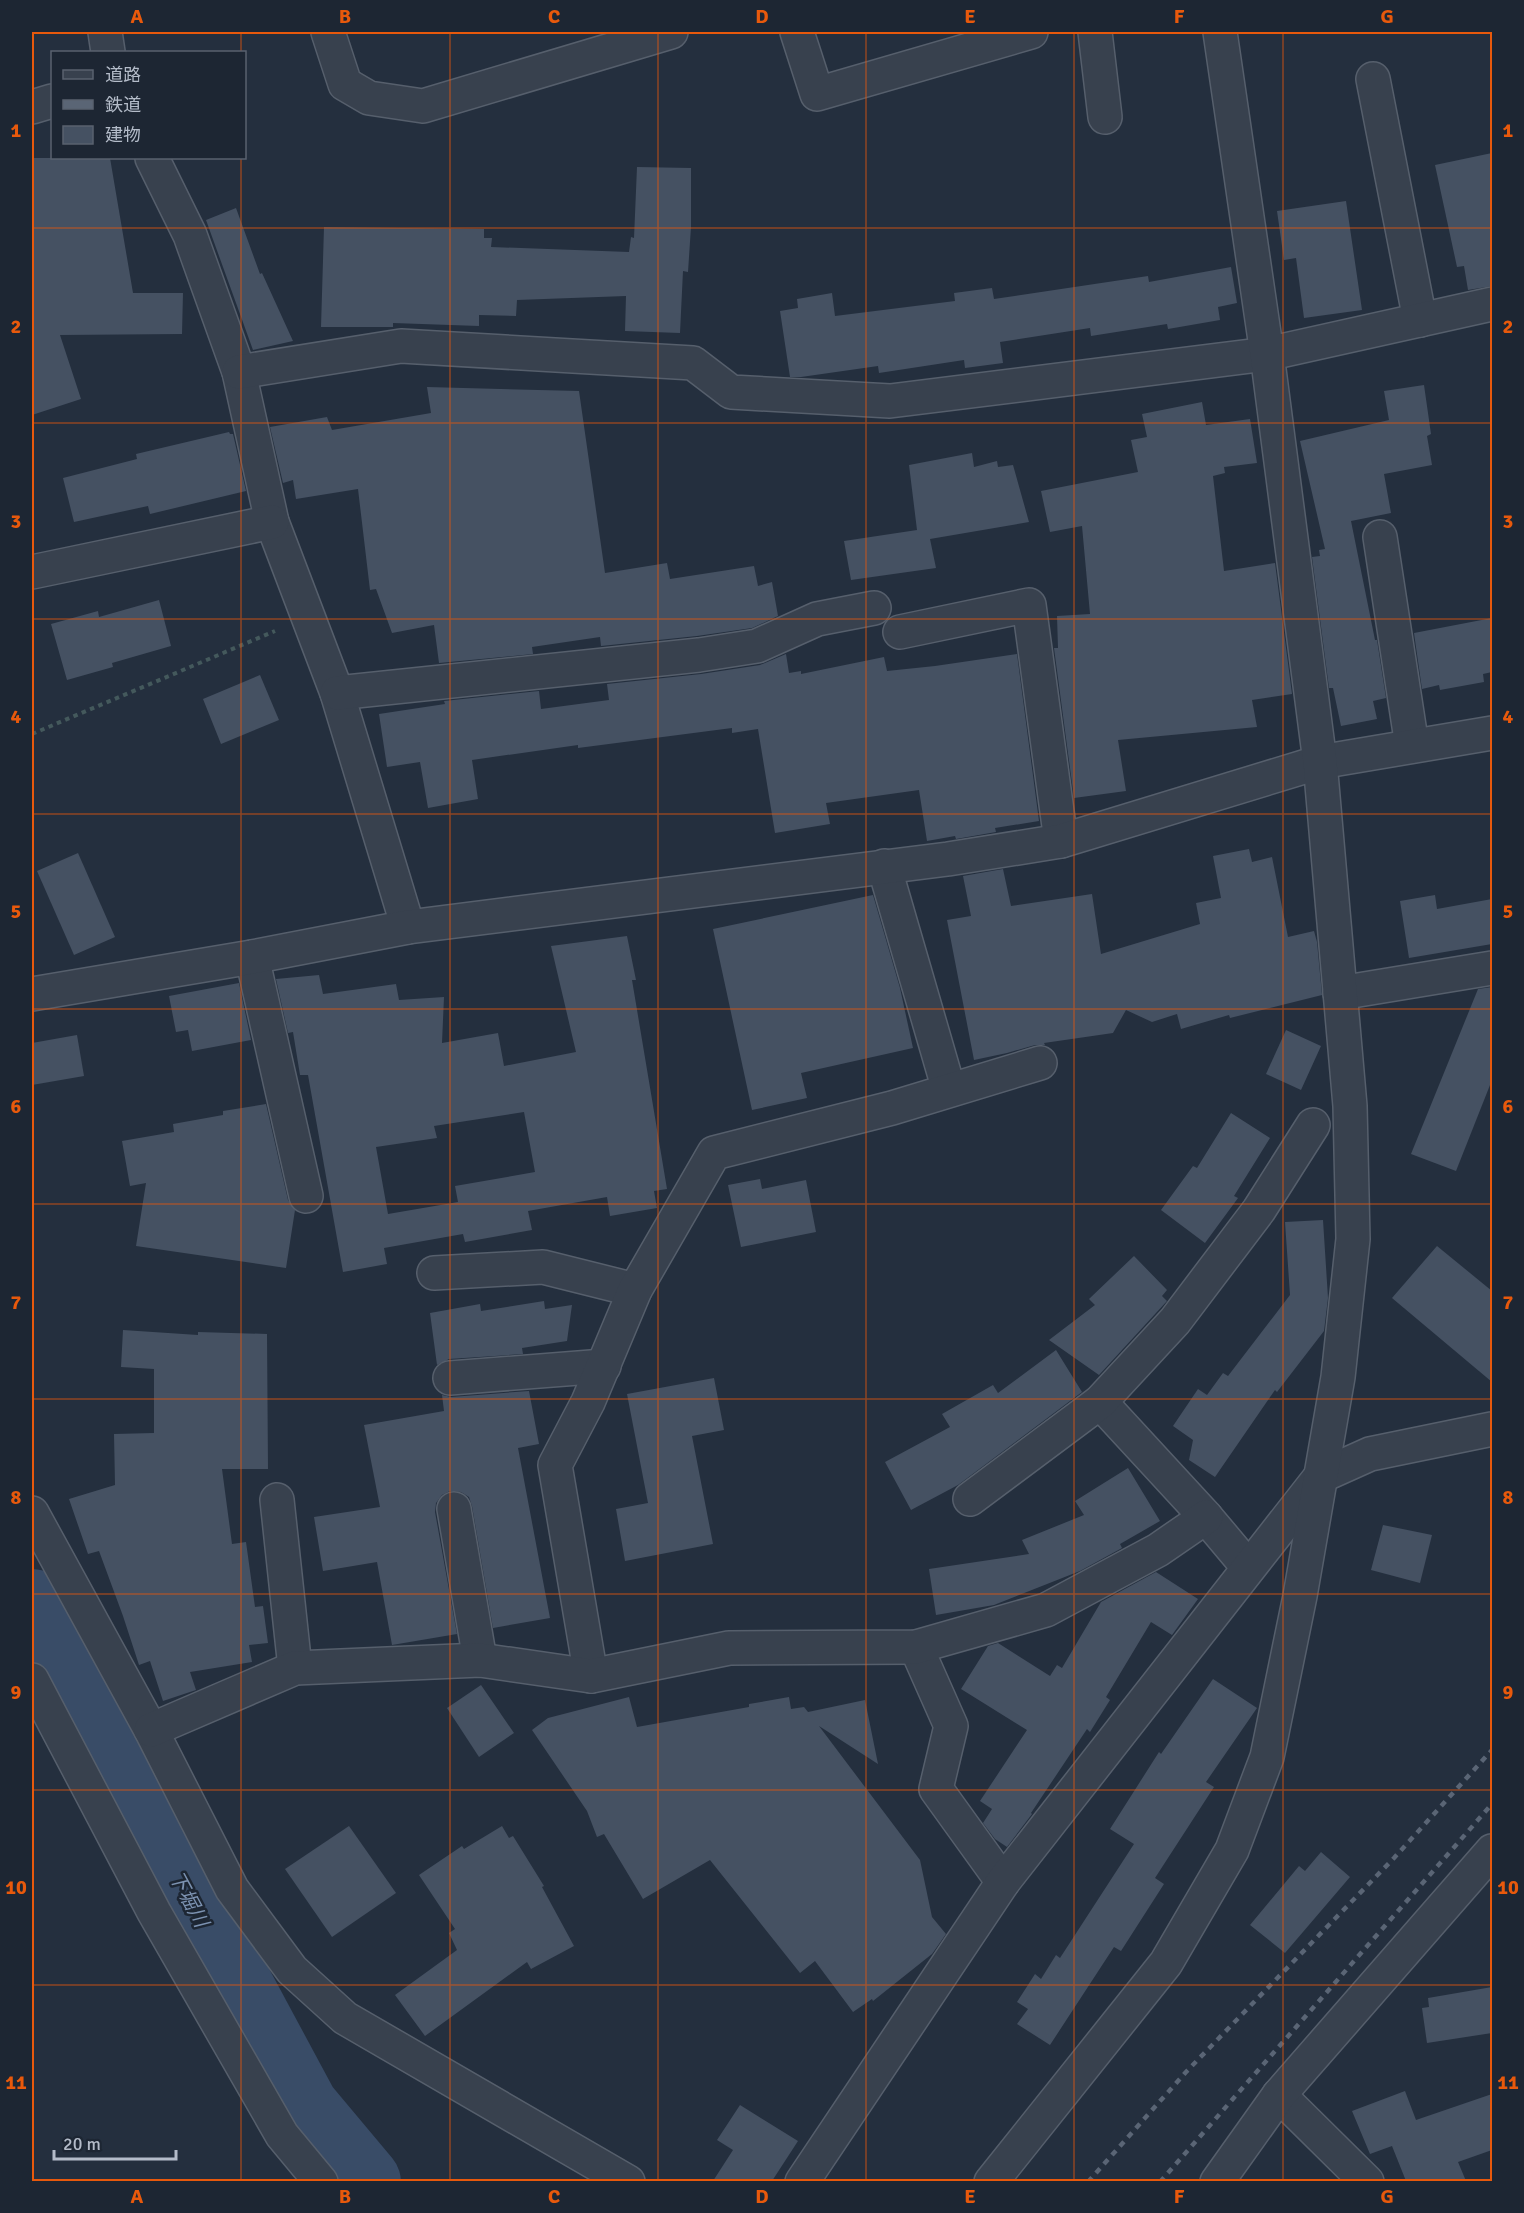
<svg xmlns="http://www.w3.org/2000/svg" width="1524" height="2213" font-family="Signika,'Noto Sans JP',sans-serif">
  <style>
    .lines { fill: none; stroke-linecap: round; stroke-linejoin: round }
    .river { stroke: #394c67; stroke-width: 74 }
    .building { fill: #455162; fill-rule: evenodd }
    .minor-casing { stroke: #565f6c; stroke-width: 36 }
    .path { stroke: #44595c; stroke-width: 4; stroke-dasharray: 4.5 4.5; stroke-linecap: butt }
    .minor { stroke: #38414e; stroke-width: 33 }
    .rail { stroke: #5a6575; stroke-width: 4.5; stroke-dasharray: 6 6; stroke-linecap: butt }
    .grid { fill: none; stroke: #e8590c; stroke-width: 1.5; stroke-opacity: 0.55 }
    .labels { text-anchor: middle; stroke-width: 5; stroke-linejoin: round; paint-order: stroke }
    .water-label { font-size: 20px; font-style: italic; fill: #7c92b1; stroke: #1d2633 }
    .neatline { fill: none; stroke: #e8590c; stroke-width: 2 }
    .grid-label { font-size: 20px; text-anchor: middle; font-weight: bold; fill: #e8590c }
  </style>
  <rect width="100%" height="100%" fill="#242f3e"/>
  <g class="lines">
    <polyline class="river" points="32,1606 302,2108 364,2182"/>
  </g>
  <g class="building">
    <polygon points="1492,153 1492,286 1468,290 1464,266 1457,267 1435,165"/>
    <polygon points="32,158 110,158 133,293 183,293 182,334 60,335 81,399 32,415"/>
    <polygon points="637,167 691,168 691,227 688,272 683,271 680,333 625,331 626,296 517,300 516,316 479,315 479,326 393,323 393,327 321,327 324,227 484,229 484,238 492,238 491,247 629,252 631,237 634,238"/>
    <polygon points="1346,201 1362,310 1304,318 1296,258 1284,260 1277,211"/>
    <polygon points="236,208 260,274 262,273 293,341 253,350 206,220"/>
    <polygon points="1231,267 1237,303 1218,307 1220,320 1168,329 1167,324 1091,336 1090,328 1000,342 1003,363 965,368 964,360 879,373 878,366 801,377 790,377 780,311 798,308 797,299 832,293 835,316 955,301 954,293 992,288 994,299 1148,276 1149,282"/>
    <polygon points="1424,385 1431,434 1427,436 1432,465 1384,474 1391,513 1351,521 1375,640 1377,640 1386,698 1373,701 1377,719 1341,726 1333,688 1329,688 1312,557 1320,556 1319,550 1325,549 1300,441 1389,420 1384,391"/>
    <polygon points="427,387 579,391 605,573 667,563 670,579 754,566 758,586 772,582 778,616 752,628 697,636 601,646 600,637 532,647 533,654 439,663 434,625 392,633 376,589 370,590 358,489 296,499 293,480 283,483 270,427 327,417 332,430 431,413"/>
    <polygon points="1202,402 1206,425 1250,419 1257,463 1224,467 1225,473 1213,476 1224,571 1275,563 1292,694 1252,700 1257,727 1118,740 1126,791 1074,798 1054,648 1058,648 1057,616 1090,614 1082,526 1050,532 1041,491 1138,472 1131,440 1147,437 1142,414"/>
    <polygon points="229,432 230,434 233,434 246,491 150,514 148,506 74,522 63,478 137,459 136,454"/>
    <polygon points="972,453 974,467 997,461 998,467 1013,465 1029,522 930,539 936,568 851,580 844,541 917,530 909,465"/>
    <polygon points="159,600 171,646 112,663 113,667 67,680 51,624 98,611 99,617"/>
    <polygon points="1492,618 1492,672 1483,674 1484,682 1440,690 1439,685 1422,689 1414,633"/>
    <polygon points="786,654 789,673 801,671 801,674 884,657 887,671 935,666 1017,654 1039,821 995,828 996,832 956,839 955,836 927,841 919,790 826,803 830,824 775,833 758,729 732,733 732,728 578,748 578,745 472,760 478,799 428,808 420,762 387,767 379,714 445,704 444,701 539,691 541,709 609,700 607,684 701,674 760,665"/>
    <polygon points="260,675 279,720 221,744 203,699"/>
    <polygon points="1249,849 1252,862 1272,857 1288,937 1314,931 1317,942 1322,995 1230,1018 1229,1015 1181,1029 1177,1014 1152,1022 1126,1010 1113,1033 1044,1043 1045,1045 1035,1045 1007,1053 974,1060 947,920 971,916 963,876 1003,869 1011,906 1092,894 1101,954 1200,924 1196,903 1221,898 1213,856"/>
    <polygon points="78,853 115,937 74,955 37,871"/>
    <polygon points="873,895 900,988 913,1048 801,1073 807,1098 752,1110 713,929"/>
    <polygon points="1435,895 1437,909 1492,899 1492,944 1409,958 1400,901"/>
    <path d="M627,936L636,980H632L667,1189L654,1191L657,1208L610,1216L607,1197L528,1211L532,1230L465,1242L463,1234L384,1248L387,1264L343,1272L308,1075H300L293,1032L288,1033L276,979L319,975L323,994L396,984L399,1000L444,997L442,1043L498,1033L504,1066L576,1052L551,946ZM524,1112L535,1172L455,1186L458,1202L388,1214L376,1147L437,1138L434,1126Z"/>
    <polygon points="239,983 251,1040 192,1051 188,1030 176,1032 169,996"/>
    <polygon points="1492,987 1492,1080 1456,1171 1411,1154 1478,989"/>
    <polygon points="1286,1030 1321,1046 1301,1090 1266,1074"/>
    <polygon points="77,1035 84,1076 32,1085 32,1043"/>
    <polygon points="266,1104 288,1200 295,1210 286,1268 136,1246 146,1183 130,1186 122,1141 174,1132 173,1124 223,1115 223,1111"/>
    <polygon points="1231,1113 1270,1138 1234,1196 1238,1198 1205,1243 1161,1210 1193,1166 1197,1168"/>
    <polygon points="760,1179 762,1189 806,1180 816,1232 741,1247 728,1185"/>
    <polygon points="1323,1220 1328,1298 1324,1331 1277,1392 1275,1390 1215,1477 1189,1460 1193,1440 1173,1426 1198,1389 1207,1395 1223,1373 1228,1376 1290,1295 1285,1222"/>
    <polygon points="1437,1246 1492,1291 1492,1382 1392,1298"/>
    <polygon points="1134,1256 1167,1290 1162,1296 1167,1301 1099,1375 1049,1340 1095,1305 1089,1299"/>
    <polygon points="544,1301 545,1309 572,1305 567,1341 522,1348 523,1354 449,1359 437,1365 430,1313 480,1304 481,1311"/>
    <polygon points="123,1330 198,1335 198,1332 267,1334 268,1469 222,1469 232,1544 246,1542 255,1607 263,1606 268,1643 249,1645 252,1662 190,1672 196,1690 163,1701 150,1661 139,1665 123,1616 99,1551 88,1554 69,1499 115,1485 114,1434 154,1433 154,1369 121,1367"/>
    <polygon points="1056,1350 1082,1392 958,1485 911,1510 885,1462 950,1427 942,1414 993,1385 998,1393"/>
    <polygon points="714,1378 724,1430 692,1436 713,1544 625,1561 616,1509 648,1503 627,1394"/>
    <polygon points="529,1391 539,1444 518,1448 550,1618 493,1628 472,1506 469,1497 461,1492 450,1491 442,1495 436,1503 435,1512 457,1634 392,1645 377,1562 323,1571 314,1517 380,1507 364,1425 444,1411 442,1395 451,1397"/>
    <polygon points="1128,1468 1160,1521 1120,1544 1122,1548 1080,1571 994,1605 936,1615 929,1569 1029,1554 1022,1540 1084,1515 1075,1501"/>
    <polygon points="1383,1525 1432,1535 1420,1583 1371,1570"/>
    <polygon points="1156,1572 1198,1599 1172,1635 1151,1622 1106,1697 1110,1700 1090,1732 1087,1729 1031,1813 1032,1814 1007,1847 995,1839 983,1823 992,1809 980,1801 1027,1730 961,1689 988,1646 998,1643 1050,1676 1057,1665 1062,1668 1101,1602"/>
    <polygon points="1213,1679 1257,1708 1206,1782 1214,1787 1155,1878 1164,1884 1121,1951 1114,1947 1050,2045 1017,2024 1028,2009 1017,2002 1035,1974 1041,1979 1056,1955 1060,1958 1134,1844 1110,1829 1159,1752 1161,1754"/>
    <polygon points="481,1685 514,1733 479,1757 447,1708"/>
    <polygon points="629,1697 637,1727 749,1707 749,1704 789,1697 791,1709 804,1707 808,1712 865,1700 878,1764 819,1726 920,1860 932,1917 946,1934 932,1954 873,2001 872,1999 853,2012 815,1961 800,1973 710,1860 643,1899 604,1834 597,1837 587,1811 532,1730 548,1718"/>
    <polygon points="349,1826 396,1893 332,1937 285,1869"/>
    <polygon points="502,1826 509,1838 513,1836 544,1886 542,1887 574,1946 531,1969 527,1962 425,2036 395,1995 457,1950 449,1933 455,1929 419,1875 462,1846 464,1849"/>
    <polygon points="1321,1852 1350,1877 1285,1953 1250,1925 1299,1866 1305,1871"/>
    <polygon points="1492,1987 1492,2033 1427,2043 1422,2008 1429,2007 1428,1998"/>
    <polygon points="1405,2091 1416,2120 1492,2094 1492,2150 1458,2162 1466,2181 1406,2181 1392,2146 1370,2154 1352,2111"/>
    <polygon points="740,2105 798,2141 772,2181 713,2181 733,2150 717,2140"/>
  </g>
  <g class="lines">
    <defs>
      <g id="minor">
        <polyline points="105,32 108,52"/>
        <polyline points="328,32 345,84 369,98 423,106 671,32"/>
        <polyline points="797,32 817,94 1031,32"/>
        <polyline points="1095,32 1105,117"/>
        <polyline points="1373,79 1420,320"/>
        <polyline points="32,107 52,101"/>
        <polyline points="152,158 190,235 239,372 272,522 337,693 408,927"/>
        <polyline points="239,372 401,346 693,363 731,392 890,401 1267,354 1492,304"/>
        <polyline points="1380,537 1412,746"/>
        <polyline points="32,572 272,522"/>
        <polyline points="900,632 1029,605 1061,841"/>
        <polyline points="337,693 699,655 757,646 817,619 874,608"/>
        <polyline points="884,866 949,1090"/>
        <polyline points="252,957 306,1196"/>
        <polyline points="1340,993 1492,968"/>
        <polyline points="32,994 252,957 408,927 948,859 1061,841 1320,762 1492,733"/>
        <polyline points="434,1273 543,1267 635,1290"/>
        <polyline points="450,1378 604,1366"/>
        <polyline points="1100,1402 1206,1517 1248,1567"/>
        <polyline points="970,1499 1100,1402 1175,1321 1259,1210 1313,1125"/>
        <polyline points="277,1500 295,1668"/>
        <polyline points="454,1509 480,1660"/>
        <polyline points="32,1513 151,1730 232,1889 292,1970 345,2018 628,2182"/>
        <polyline points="916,1647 951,1726 936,1789 1003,1882"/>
        <polyline points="591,1676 555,1465 588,1402 635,1290 714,1153 892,1108 1040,1063"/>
        <polyline points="32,1680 154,1912 282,2135 321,2182"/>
        <polyline points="151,1730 295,1668 480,1660 591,1676 729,1648 916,1647 1046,1610 1158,1550 1206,1517"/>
        <polyline points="1279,2095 1367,2182"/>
        <polyline points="802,2182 1003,1882 1321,1476 1370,1454 1492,1429"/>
        <polyline points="991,2182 1166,1963 1232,1850 1267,1757 1300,1596 1338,1377 1353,1239 1350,1106 1320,762 1267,354 1220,32"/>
        <polyline points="1217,2182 1279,2095 1492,1851"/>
      </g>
    </defs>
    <use href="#minor" class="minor-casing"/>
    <polyline class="path" points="32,734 275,631"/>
    <use href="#minor" class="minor"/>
    <g class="rail">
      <polyline points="1088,2182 1186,2072 1394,1858 1492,1750"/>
      <polyline points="1160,2182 1492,1804"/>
    </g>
  </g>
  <path class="grid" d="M241,32V52M450,32V2182M658,32V2182M866,32V2182M1074,32V2182M1283,32V2182M241,158V2182M32,228H1492M32,423H1492M32,619H1492M32,814H1492M32,1009H1492M32,1204H1492M32,1399H1492M32,1594H1492M32,1790H1492M32,1985H1492"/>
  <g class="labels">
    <g class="water-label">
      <text transform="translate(189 1899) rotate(62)" y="7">下堀川</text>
    </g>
  </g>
  <rect width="1524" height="2213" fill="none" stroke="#1d2633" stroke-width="66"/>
  <rect x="51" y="51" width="195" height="108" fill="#1d2633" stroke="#59626f" stroke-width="1.5"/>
  <rect x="63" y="70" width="30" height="9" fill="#38414e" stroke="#59626f" stroke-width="1.5"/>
  <text x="105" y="81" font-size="18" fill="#b4bcc9">道路</text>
  <rect x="63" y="100" width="30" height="9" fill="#5a6575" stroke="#59626f" stroke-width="1.5"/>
  <text x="105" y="111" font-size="18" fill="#b4bcc9">鉄道</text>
  <rect x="63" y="126" width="30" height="18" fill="#455162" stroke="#59626f" stroke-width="1.5"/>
  <text x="105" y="141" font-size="18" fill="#b4bcc9">建物</text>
  <path d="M54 2150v9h122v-9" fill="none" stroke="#b4bcc9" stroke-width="3"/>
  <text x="63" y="2150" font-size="18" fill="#b4bcc9" stroke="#1d2633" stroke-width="4.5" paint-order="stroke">20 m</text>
  <rect x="33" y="33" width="1458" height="2147" class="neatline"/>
  <g class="grid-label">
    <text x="137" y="23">A</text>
    <text x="345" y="23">B</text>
    <text x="554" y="23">C</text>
    <text x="762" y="23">D</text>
    <text x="970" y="23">E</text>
    <text x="1179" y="23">F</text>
    <text x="1387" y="23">G</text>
    <text x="16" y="137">1</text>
    <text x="1508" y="137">1</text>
    <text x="16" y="333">2</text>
    <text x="1508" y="333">2</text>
    <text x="16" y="528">3</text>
    <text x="1508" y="528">3</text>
    <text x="16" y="723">4</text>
    <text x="1508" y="723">4</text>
    <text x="16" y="918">5</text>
    <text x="1508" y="918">5</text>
    <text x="16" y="1113">6</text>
    <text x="1508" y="1113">6</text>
    <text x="16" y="1309">7</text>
    <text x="1508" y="1309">7</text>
    <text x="16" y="1504">8</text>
    <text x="1508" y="1504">8</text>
    <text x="16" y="1699">9</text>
    <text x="1508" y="1699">9</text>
    <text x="16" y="1894">10</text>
    <text x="1508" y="1894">10</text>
    <text x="16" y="2089">11</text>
    <text x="1508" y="2089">11</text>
    <text x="137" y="2203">A</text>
    <text x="345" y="2203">B</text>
    <text x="554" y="2203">C</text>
    <text x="762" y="2203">D</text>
    <text x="970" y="2203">E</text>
    <text x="1179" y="2203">F</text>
    <text x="1387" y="2203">G</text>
  </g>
</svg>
